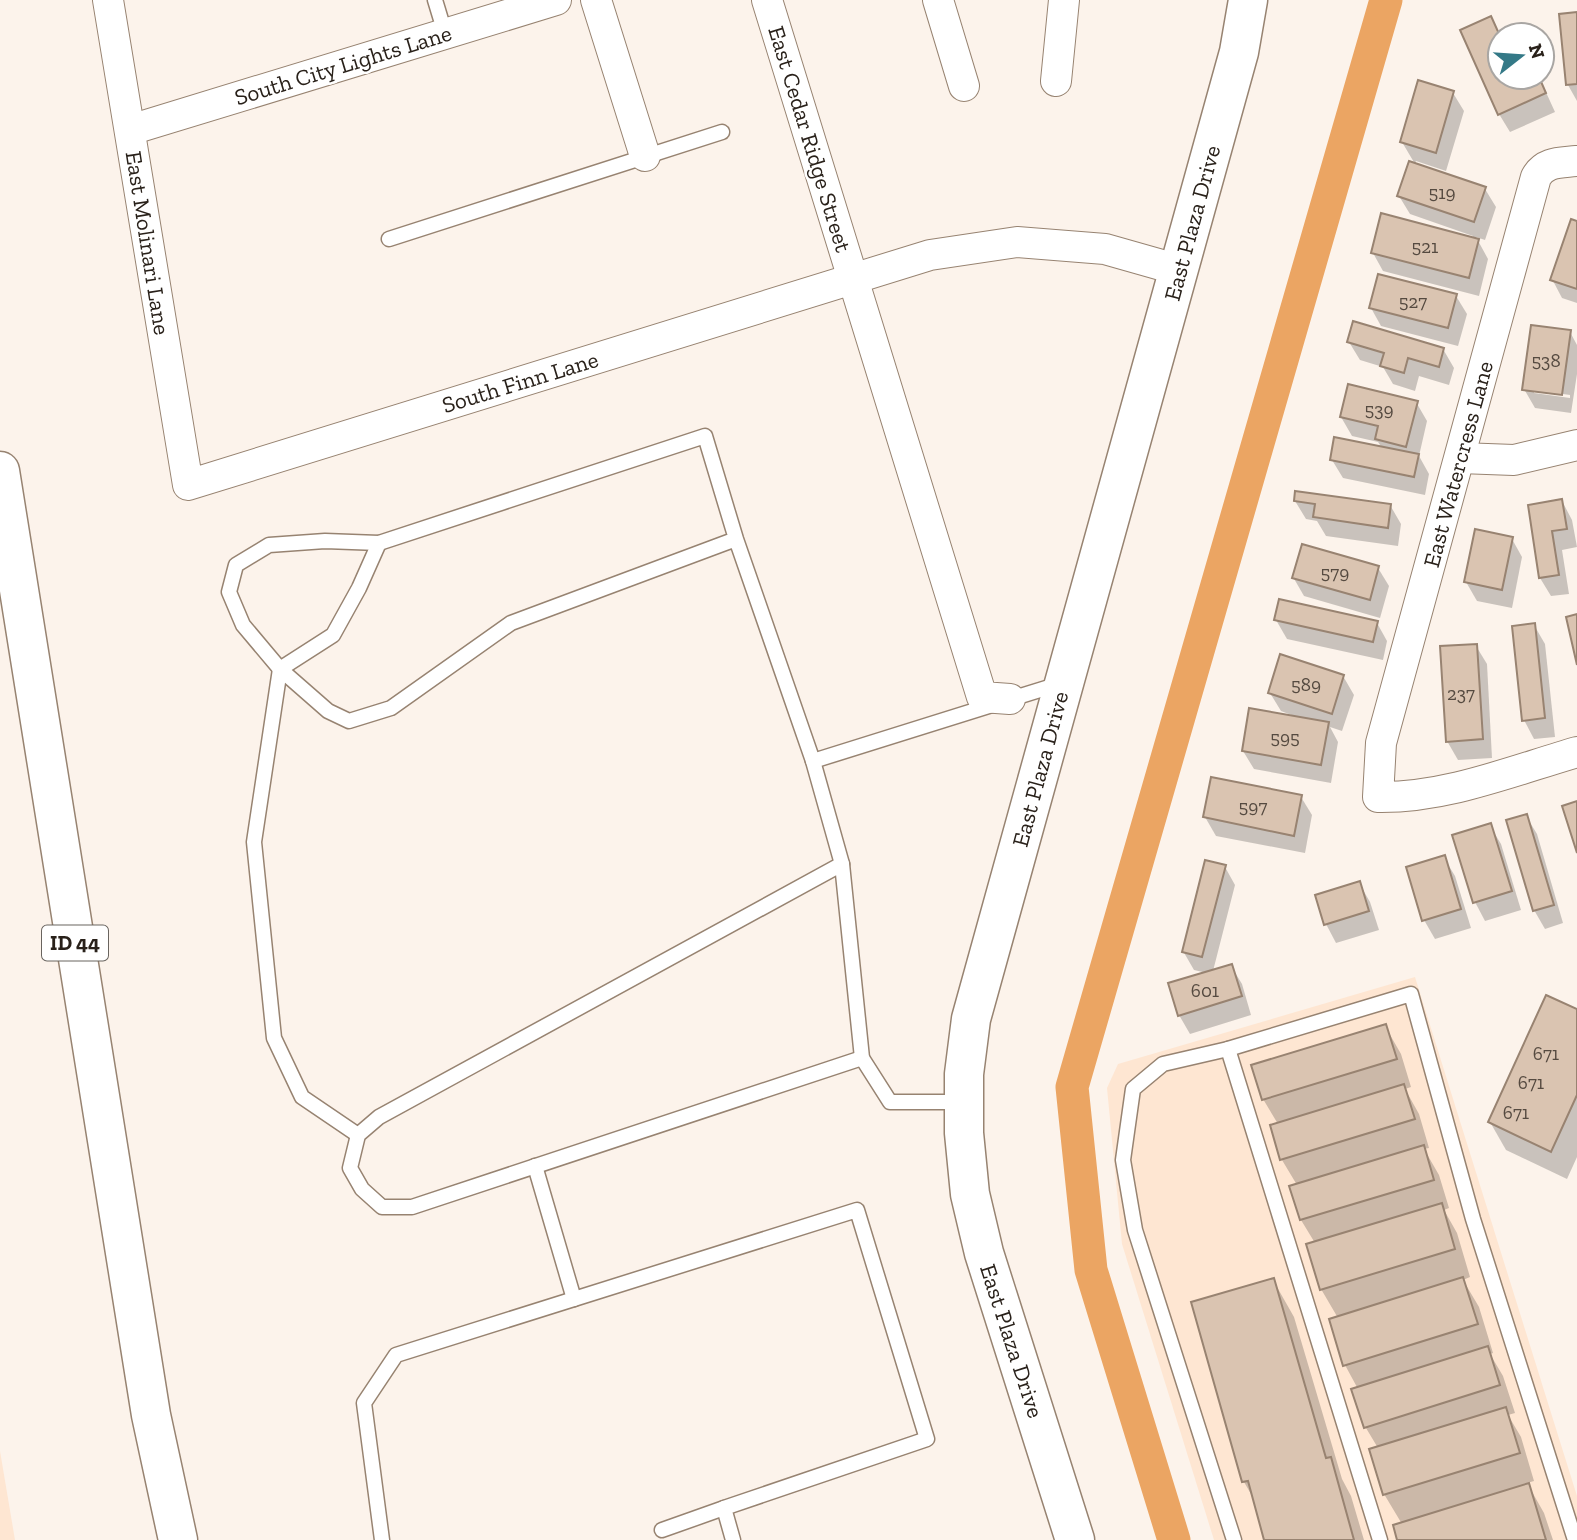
<svg xmlns="http://www.w3.org/2000/svg" width="1577" height="1540" font-family="'Zilla Slab',serif">
  <style>
    .built { fill: #fee6d2 }
    .shadow { fill: #0003; fill-rule: evenodd }
    .lines { fill: none; stroke-linecap: round; stroke-linejoin: round }
    .canal { stroke: #eba563; stroke-width: 33 }
    .building { fill: #dac4b1; stroke: #988371; stroke-width: 2 }
    .lane-casing { stroke: #978371; stroke-width: 17 }
    .street-casing { stroke: #978371; stroke-width: 32 }
    .secondary-casing { stroke: #978371; stroke-width: 41 }
    .highway-casing { stroke: #978371; stroke-width: 41 }
    .lane { stroke: #fff; stroke-width: 14 }
    .street { stroke: #fff; stroke-width: 30 }
    .secondary { stroke: #fff; stroke-width: 38 }
    .highway { stroke: #fff; stroke-width: 38 }
    .labels { text-anchor: middle; stroke-width: 5; stroke-linejoin: round; paint-order: stroke }
    .number-label { font-size: 19px; fill: #554a40 }
    .shield { fill: #fff; stroke: #69645f; stroke-width: 2 }
    .shield-label { font-size: 21px; font-weight: bold; fill: #29211a }
    .street-label { font-size: 23px; fill: #29211a; stroke: #fff }
  </style>
  <rect width="100%" height="100%" fill="#fcf3eb"/>
  <g class="built">
    <polygon points="1415,977 1577,1496 1577,1540 1214,1540 1122,1244 1107,1088 1118,1064"/>
    <polygon points="0,1451 15,1540 0,1540"/>
  </g>
  <g class="shadow">
    <polygon points="1577,14 1577,101 1568,85"/>
    <polygon points="1490,18 1500,35 1500,77 1539,77 1555,112 1510,132 1499,114"/>
    <polygon points="1453,93 1464,111 1446,171 1416,161 1415,164 1402,142"/>
    <polygon points="1485,189 1496,207 1485,240 1476,237 1488,259 1479,296 1383,271 1373,253 1472,239 1473,236 1410,214 1399,196"/>
    <polygon points="1577,223 1577,303 1562,298 1552,279"/>
    <polygon points="1456,296 1467,314 1458,346 1381,326 1371,308"/>
    <path d="M1570,332L1577,345V374L1571,413L1535,408L1524,389ZM1534,390L1570,395V398L1534,393Z"/>
    <polygon points="1349,342 1443,349 1454,368 1449,385 1419,376 1415,391 1393,384 1383,367 1360,360"/>
    <polygon points="1416,402 1427,421 1419,456 1429,474 1425,495 1343,478 1332,460 1382,448 1378,442 1352,436 1341,417"/>
    <polygon points="1295,501 1390,505 1401,524 1398,546 1326,536 1317,521 1306,519"/>
    <polygon points="1562,501 1572,520 1577,547 1562,550 1569,594 1551,596 1540,578 1530,506"/>
    <polygon points="1512,539 1522,557 1512,608 1477,601 1466,582"/>
    <polygon points="1378,568 1389,586 1380,618 1304,596 1293,577"/>
    <polygon points="1276,620 1377,623 1387,641 1383,660 1287,639"/>
    <polygon points="1534,625 1545,644 1555,737 1534,739 1524,720"/>
    <polygon points="1476,646 1487,664 1492,758 1458,760 1447,741"/>
    <polygon points="1343,676 1354,695 1342,731 1330,727 1338,742 1331,783 1254,769 1243,751 1294,716 1281,711 1270,693"/>
    <polygon points="1301,797 1312,815 1305,853 1216,836 1205,817"/>
    <polygon points="1526,816 1537,834 1563,923 1545,929 1534,910"/>
    <polygon points="1490,826 1501,844 1521,910 1485,921 1475,902"/>
    <polygon points="1444,858 1455,876 1471,928 1435,939 1424,920"/>
    <polygon points="1225,867 1235,885 1213,971 1231,966 1242,984 1251,1015 1190,1034 1179,1015 1207,973 1194,970 1183,951"/>
    <polygon points="1359,883 1370,902 1379,930 1336,943 1326,924"/>
    <polygon points="1577,1011 1577,1157 1567,1179 1506,1150 1490,1122"/>
    <polygon points="1385,1026 1401,1054 1411,1087 1405,1089 1419,1114 1429,1148 1424,1149 1439,1175 1449,1208 1444,1210 1457,1233 1470,1277 1463,1280 1479,1307 1493,1353 1490,1354 1503,1376 1515,1413 1508,1415 1521,1437 1534,1481 1527,1483 1544,1513 1553,1540 1399,1540 1402,1524 1384,1494 1378,1448 1366,1428 1354,1390 1358,1389 1345,1365 1331,1320 1338,1318 1321,1289 1315,1243 1301,1220 1297,1185 1282,1160 1272,1126 1278,1124 1263,1099"/>
    <polygon points="1273,1280 1294,1317 1342,1479 1351,1496 1364,1540 1266,1540 1255,1501 1244,1482 1193,1303"/>
  </g>
  <g class="lines">
    <polyline class="canal" points="1174,1540 1091,1270 1072,1087 1386,0"/>
  </g>
  <g class="building">
    <polygon points="1577,12 1577,84 1566,85 1559,14"/>
    <polygon points="1491,16 1500,36 1500,77 1539,77 1546,93 1498,115 1460,30"/>
    <polygon points="1418,80 1454,91 1436,153 1400,142"/>
    <polygon points="1409,161 1486,187 1474,222 1397,196"/>
    <polygon points="1381,213 1479,239 1469,278 1371,253"/>
    <polygon points="1571,219 1577,221 1577,289 1550,280"/>
    <polygon points="1378,274 1457,294 1448,328 1369,308"/>
    <polygon points="1353,321 1444,348 1439,367 1408,358 1404,373 1380,366 1384,353 1347,342"/>
    <polygon points="1531,325 1571,330 1562,395 1522,390"/>
    <polygon points="1348,384 1418,401 1406,447 1375,439 1378,426 1340,417"/>
    <polygon points="1334,437 1419,454 1414,477 1330,460"/>
    <polygon points="1295,491 1391,504 1388,528 1313,517 1315,504 1294,501"/>
    <polygon points="1562,499 1567,529 1552,531 1559,575 1539,578 1528,505"/>
    <polygon points="1475,529 1513,537 1502,590 1464,582"/>
    <polygon points="1302,544 1379,566 1370,600 1292,578"/>
    <polygon points="1279,599 1378,621 1373,642 1274,620"/>
    <polygon points="1577,614 1577,665 1566,617"/>
    <polygon points="1535,623 1545,718 1522,721 1512,626"/>
    <polygon points="1477,644 1483,739 1446,742 1440,646"/>
    <polygon points="1280,654 1344,675 1332,714 1268,693"/>
    <polygon points="1249,708 1329,722 1321,765 1242,751"/>
    <polygon points="1211,777 1302,795 1294,836 1203,817"/>
    <polygon points="1577,801 1577,853 1562,806"/>
    <polygon points="1527,814 1554,905 1533,911 1506,820"/>
    <polygon points="1491,823 1512,891 1473,903 1452,835"/>
    <polygon points="1445,855 1461,909 1422,921 1406,867"/>
    <polygon points="1205,860 1226,865 1202,957 1182,952"/>
    <polygon points="1360,881 1369,911 1324,925 1315,895"/>
    <polygon points="1232,964 1242,996 1178,1016 1168,983"/>
    <polygon points="1546,995 1577,1009 1577,1095 1551,1152 1488,1122"/>
    <polygon points="1386,1024 1397,1059 1262,1100 1251,1065"/>
    <polygon points="1404,1084 1415,1119 1280,1160 1270,1125"/>
    <polygon points="1424,1145 1434,1180 1300,1220 1289,1186"/>
    <polygon points="1442,1203 1455,1249 1320,1290 1306,1244"/>
    <polygon points="1463,1277 1478,1324 1343,1366 1329,1319"/>
    <polygon points="1274,1278 1326,1458 1331,1457 1354,1540 1264,1540 1248,1481 1242,1482 1191,1302"/>
    <polygon points="1488,1346 1500,1385 1364,1428 1351,1389"/>
    <polygon points="1506,1407 1520,1453 1383,1495 1369,1449"/>
    <polygon points="1529,1483 1546,1540 1397,1540 1393,1525"/>
  </g>
  <g class="lines">
    <defs>
      <g id="lane">
        <polyline points="435,0 445,33"/>
        <polyline points="389,239 722,132"/>
        <polyline points="736,539 511,623 391,708 349,721 328,711 280,669 243,625 229,592 236,565 269,545 325,541 379,543 705,436 736,539 813,761 1059,684"/>
        <polyline points="813,761 842,864 862,1058 890,1102 962,1102"/>
        <polyline points="842,864 379,1117 358,1135 350,1168 362,1189 382,1207 412,1207 862,1058"/>
        <polyline points="1228,1049 1163,1064 1133,1089 1123,1160 1135,1230 1234,1540"/>
        <polyline points="358,1135 302,1097 274,1038 254,842 280,669 333,635 359,588 379,543"/>
        <polyline points="535,1166 574,1299"/>
        <polyline points="662,1530 724,1508"/>
        <polyline points="382,1540 364,1403 396,1355 857,1210 927,1439 724,1508 733,1540"/>
        <polyline points="1380,1540 1228,1049 1411,994 1473,1219 1575,1540"/>
      </g>
      <g id="street">
        <polyline points="108,0 188,485 930,255 1017,242 1105,249 1179,270"/>
        <polyline points="596,0 645,156"/>
        <polyline points="767,0 982,697 1010,699"/>
        <polyline points="938,0 964,86"/>
        <polyline points="1056,81 1064,0"/>
        <polyline points="130,130 556,0"/>
        <path d="M1577,161C1561,163 1545,161 1536,177L1381,743L1378,797C1446,798 1512,771 1577,752"/>
        <polyline points="1460,458 1514,460 1577,445"/>
      </g>
      <polyline id="secondary" points="1075,1540 984,1253 970,1194 964,1133 964,1074 971,1019 1239,52 1248,0"/>
      <polyline id="highway" points="0,471 151,1415 178,1540"/>
    </defs>
    <use href="#lane" class="lane-casing"/>
    <use href="#street" class="street-casing"/>
    <use href="#secondary" class="secondary-casing"/>
    <use href="#highway" class="highway-casing"/>
    <use href="#lane" class="lane"/>
    <use href="#street" class="street"/>
    <use href="#secondary" class="secondary"/>
    <use href="#highway" class="highway"/>
  </g>
  <g class="labels">
    <g class="number-label">
      <text x="1442" y="199">519</text>
      <text x="1425" y="253">521</text>
      <text x="1413" y="308">527</text>
      <text x="1546" y="367">538</text>
      <text x="1379" y="416">539</text>
      <text x="1335" y="579">579</text>
      <text x="1306" y="691">589</text>
      <text x="1461" y="700">237</text>
      <text x="1285" y="744">595</text>
      <text x="1253" y="813">597</text>
      <text x="1205" y="997">601</text>
      <text x="1546" y="1060">671</text>
      <text x="1531" y="1089">671</text>
      <text x="1516" y="1119">671</text>
    </g>
    <rect class="shield" x="42" y="925.5" width="66" height="35" rx="5"/>
    <g class="shield-label">
      <text x="75" y="950">ID 44</text>
    </g>
    <g class="street-label">
      <text transform="translate(343 65) rotate(-17)" y="8">South City Lights Lane</text>
      <text transform="translate(810 139) rotate(73)" y="8">East Cedar Ridge Street</text>
      <text transform="translate(1192 223) rotate(-75)" y="8">East Plaza Drive</text>
      <text transform="translate(148 243) rotate(81)" y="8">East Molinari Lane</text>
      <text transform="translate(520 382) rotate(-17)" y="8">South Finn Lane</text>
      <text transform="translate(1458 464) rotate(-75)" y="8">East Watercress Lane</text>
      <text transform="translate(1040 769) rotate(-75)" y="8">East Plaza Drive</text>
      <text transform="translate(1012 1341) rotate(72)" y="8">East Plaza Drive</text>
    </g>
  </g>
  <g transform="translate(1521 56) rotate(73)"><circle r="33" fill="#ffffff" stroke="#a9a6a3" stroke-width="2"/>
  <path d="M0-5L12 26L0 18L-12 26Z" fill="#347987"/>
  <text y="-10" font-size="19" font-weight="bold" text-anchor="middle" fill="#29211a">N</text>
  </g>
</svg>
